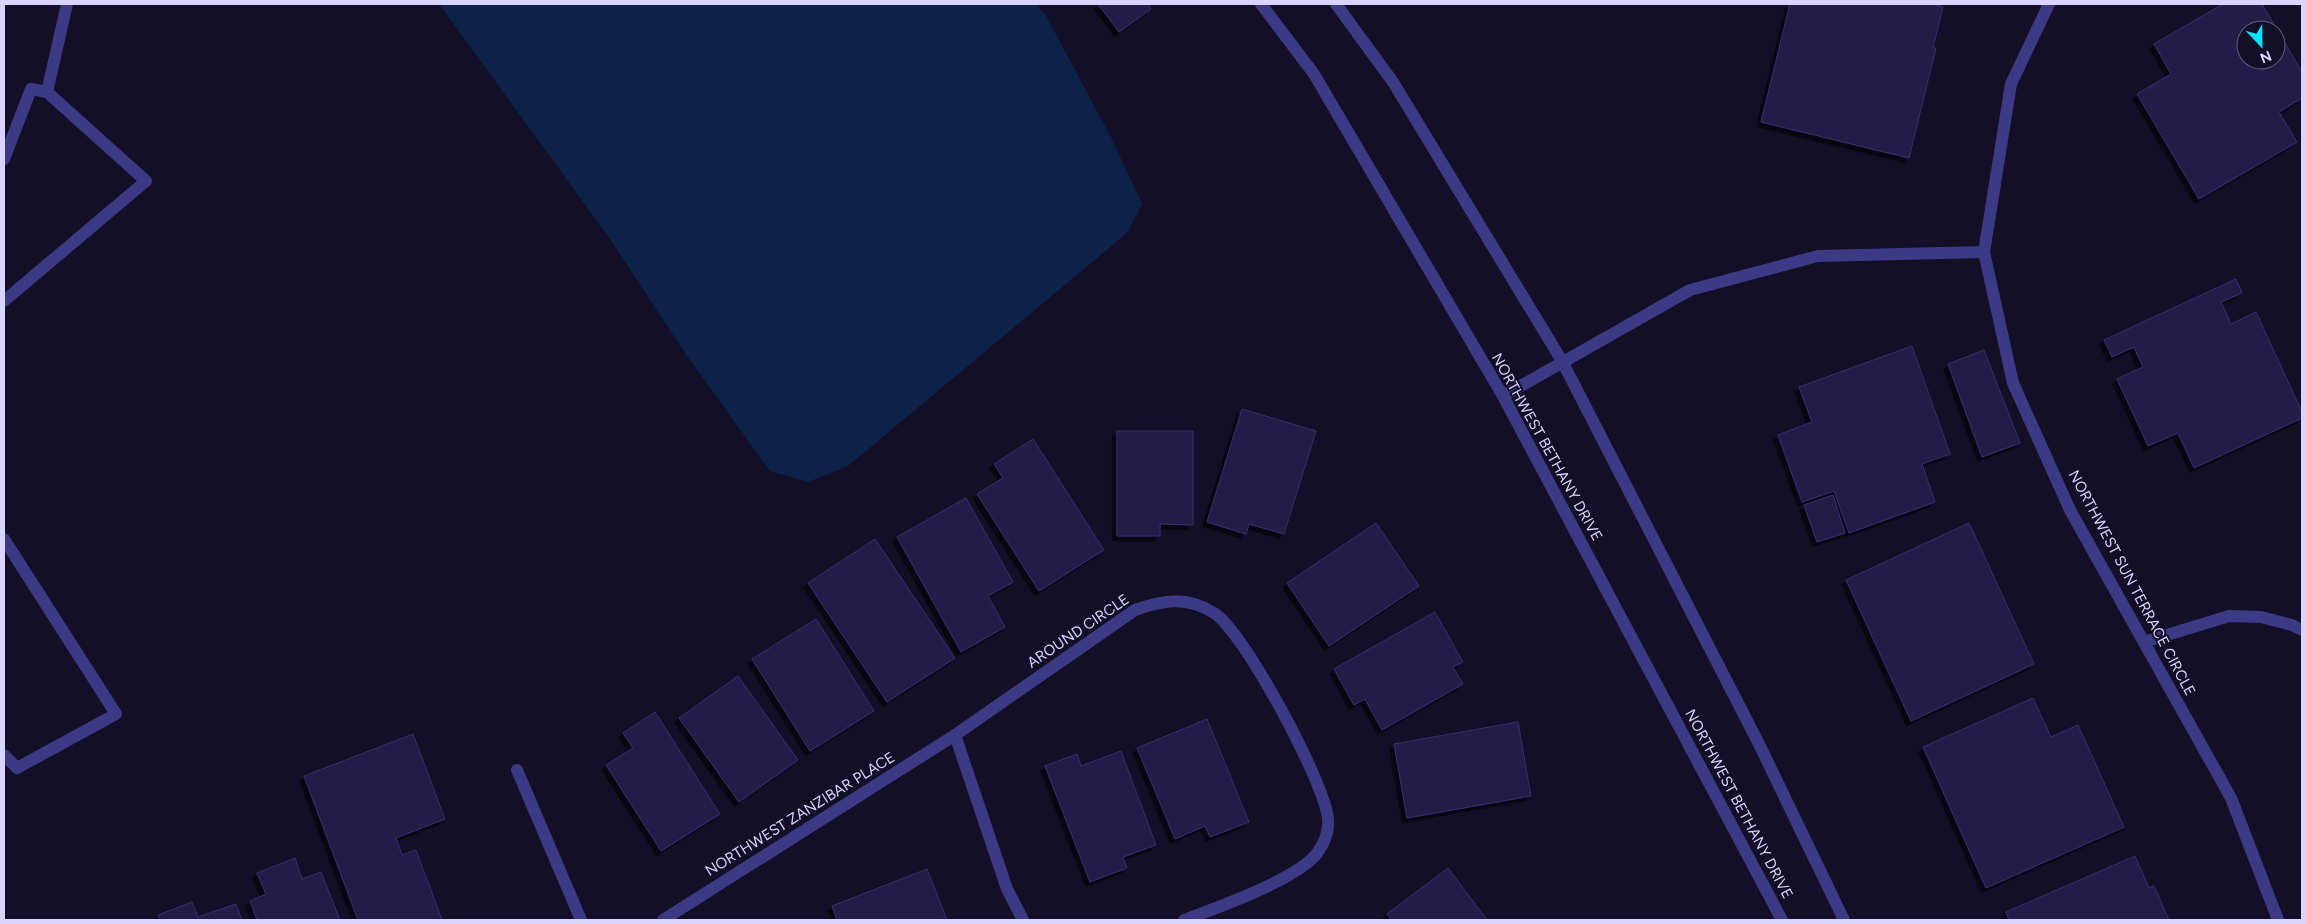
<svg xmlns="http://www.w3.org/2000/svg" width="2306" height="924" font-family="Figtree,sans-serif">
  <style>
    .water { fill: #0c2248 }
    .building { fill: #241b47; stroke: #3b2d73; fill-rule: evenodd; filter: url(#shadow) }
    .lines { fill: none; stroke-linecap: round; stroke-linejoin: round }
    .lane { stroke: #3d3a85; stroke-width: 12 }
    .street { stroke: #3d3a85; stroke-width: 12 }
    .labels { text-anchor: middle; stroke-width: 4; stroke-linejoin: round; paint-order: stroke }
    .street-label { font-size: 15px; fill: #d9d4ff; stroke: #130f26 }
  </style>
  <defs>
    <filter id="shadow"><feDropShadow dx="-4.5" dy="4.5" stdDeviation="0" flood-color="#0009"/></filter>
  </defs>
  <rect width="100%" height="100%" fill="#130f26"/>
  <polygon class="water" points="439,4 1037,4 1045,14 1112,139 1142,204 1127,233 848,466 808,482 770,471 685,353 610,239"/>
  <g class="building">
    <polygon points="1098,4 1148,4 1151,9 1119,32"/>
    <polygon points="1790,4 1932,4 1943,7 1933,48 1936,48 1909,158 1761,122"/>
    <path d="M2223,4H2262L2302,72V98L2279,112L2297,142L2199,199L2137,94L2171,74L2154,44ZM2246,30H2276V60H2246Z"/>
    <polygon points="2236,279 2242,293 2221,302 2231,324 2256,312 2302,412 2302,418 2194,468 2178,433 2148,446 2117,379 2143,367 2134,347 2112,357 2104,340"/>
    <polygon points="1912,346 1950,454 1922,464 1935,502 1849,533 1834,491 1802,502 1778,435 1812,422 1799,387"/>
    <polygon points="1984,350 2020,443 1982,457 1948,364"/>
    <polygon points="1242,409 1316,431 1284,534 1249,524 1246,534 1207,522"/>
    <polygon points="1117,431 1193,431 1193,525 1160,524 1160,536 1117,536"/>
    <polygon points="1033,439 1104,550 1039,591 977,494 1003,478 994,464"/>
    <polygon points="1833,495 1845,533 1817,542 1804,505"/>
    <polygon points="966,498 1013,582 988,596 1005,627 961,652 897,537"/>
    <polygon points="1376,523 1419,586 1329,646 1287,583"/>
    <polygon points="1969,523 2034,664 1911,721 1846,580"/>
    <polygon points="875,539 955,658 887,702 808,583"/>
    <polygon points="1435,612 1463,662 1453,667 1463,684 1382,730 1365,699 1354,705 1334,669"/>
    <polygon points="816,619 874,711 810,751 752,659"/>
    <polygon points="738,676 798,760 739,802 679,718"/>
    <polygon points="2033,698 2051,737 2078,725 2124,827 1986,888 1923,747"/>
    <polygon points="655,712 720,814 661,851 606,765 633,748 623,733"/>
    <polygon points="1207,719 1249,822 1210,837 1205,826 1175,839 1137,748"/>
    <polygon points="1518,722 1531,796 1407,818 1394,744"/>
    <polygon points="413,734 445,819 396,838 402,855 416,850 442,920 358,920 304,776"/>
    <polygon points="1121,751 1156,845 1123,857 1127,868 1090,882 1045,766 1077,754 1081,766"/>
    <polygon points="2135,856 2149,888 2154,886 2169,920 2009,920 2006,912"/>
    <polygon points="295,858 302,879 321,872 340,920 257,920 250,901 266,894 257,873"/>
    <polygon points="1448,868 1487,920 1392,920 1387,914"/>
    <polygon points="927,869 947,920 837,920 832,906"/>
    <polygon points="192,902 198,917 236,904 242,920 160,920 158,915"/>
  </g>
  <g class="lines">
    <g class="lane">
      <polyline points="47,92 67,4"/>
      <polyline points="4,159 31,89 47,92 146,181 4,301"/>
      <polyline points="4,539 116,714 17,768 4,755"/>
    </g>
    <g class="street">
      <polyline points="1261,4 1314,74 1503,396 1782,920"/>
      <polyline points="1336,4 1393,82 1562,361 1759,744 1844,920"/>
      <polyline points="2049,4 2011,84 1984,252 2013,383 2070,510 2231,798 2278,920"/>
      <polyline points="1503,396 1690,290 1818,256 1984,252"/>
      <polyline points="2144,642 2229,616 2261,617 2292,625 2302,630"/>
      <polyline points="517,770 581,920"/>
      <polyline points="663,920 955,735"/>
      <path d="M1023,920L1007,889L955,735L1135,610C1163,600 1187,596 1214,613C1243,630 1327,786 1328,820C1329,832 1325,842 1318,852C1299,879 1216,908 1184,920"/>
    </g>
  </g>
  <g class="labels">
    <g class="street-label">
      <text transform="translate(1547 447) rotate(61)" y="5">NORTHWEST BETHANY DRIVE</text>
      <text transform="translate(2132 583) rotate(62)" y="5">NORTHWEST SUN TERRACE CIRCLE</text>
      <text transform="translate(1078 631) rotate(-34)" y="5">AROUND CIRCLE</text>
      <text transform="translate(1739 804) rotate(62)" y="5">NORTHWEST BETHANY DRIVE</text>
      <text transform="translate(800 814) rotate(-32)" y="5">NORTHWEST ZANZIBAR PLACE</text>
    </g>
  </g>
  <rect width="2306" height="924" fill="none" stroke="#d9d4ff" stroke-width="10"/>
  <g transform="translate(2261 45) rotate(158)"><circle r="24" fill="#130f26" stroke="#625e7d"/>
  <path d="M0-4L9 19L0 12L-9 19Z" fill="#00e5ff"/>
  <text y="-8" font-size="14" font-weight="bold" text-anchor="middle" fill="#d9d4ff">N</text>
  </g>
</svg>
